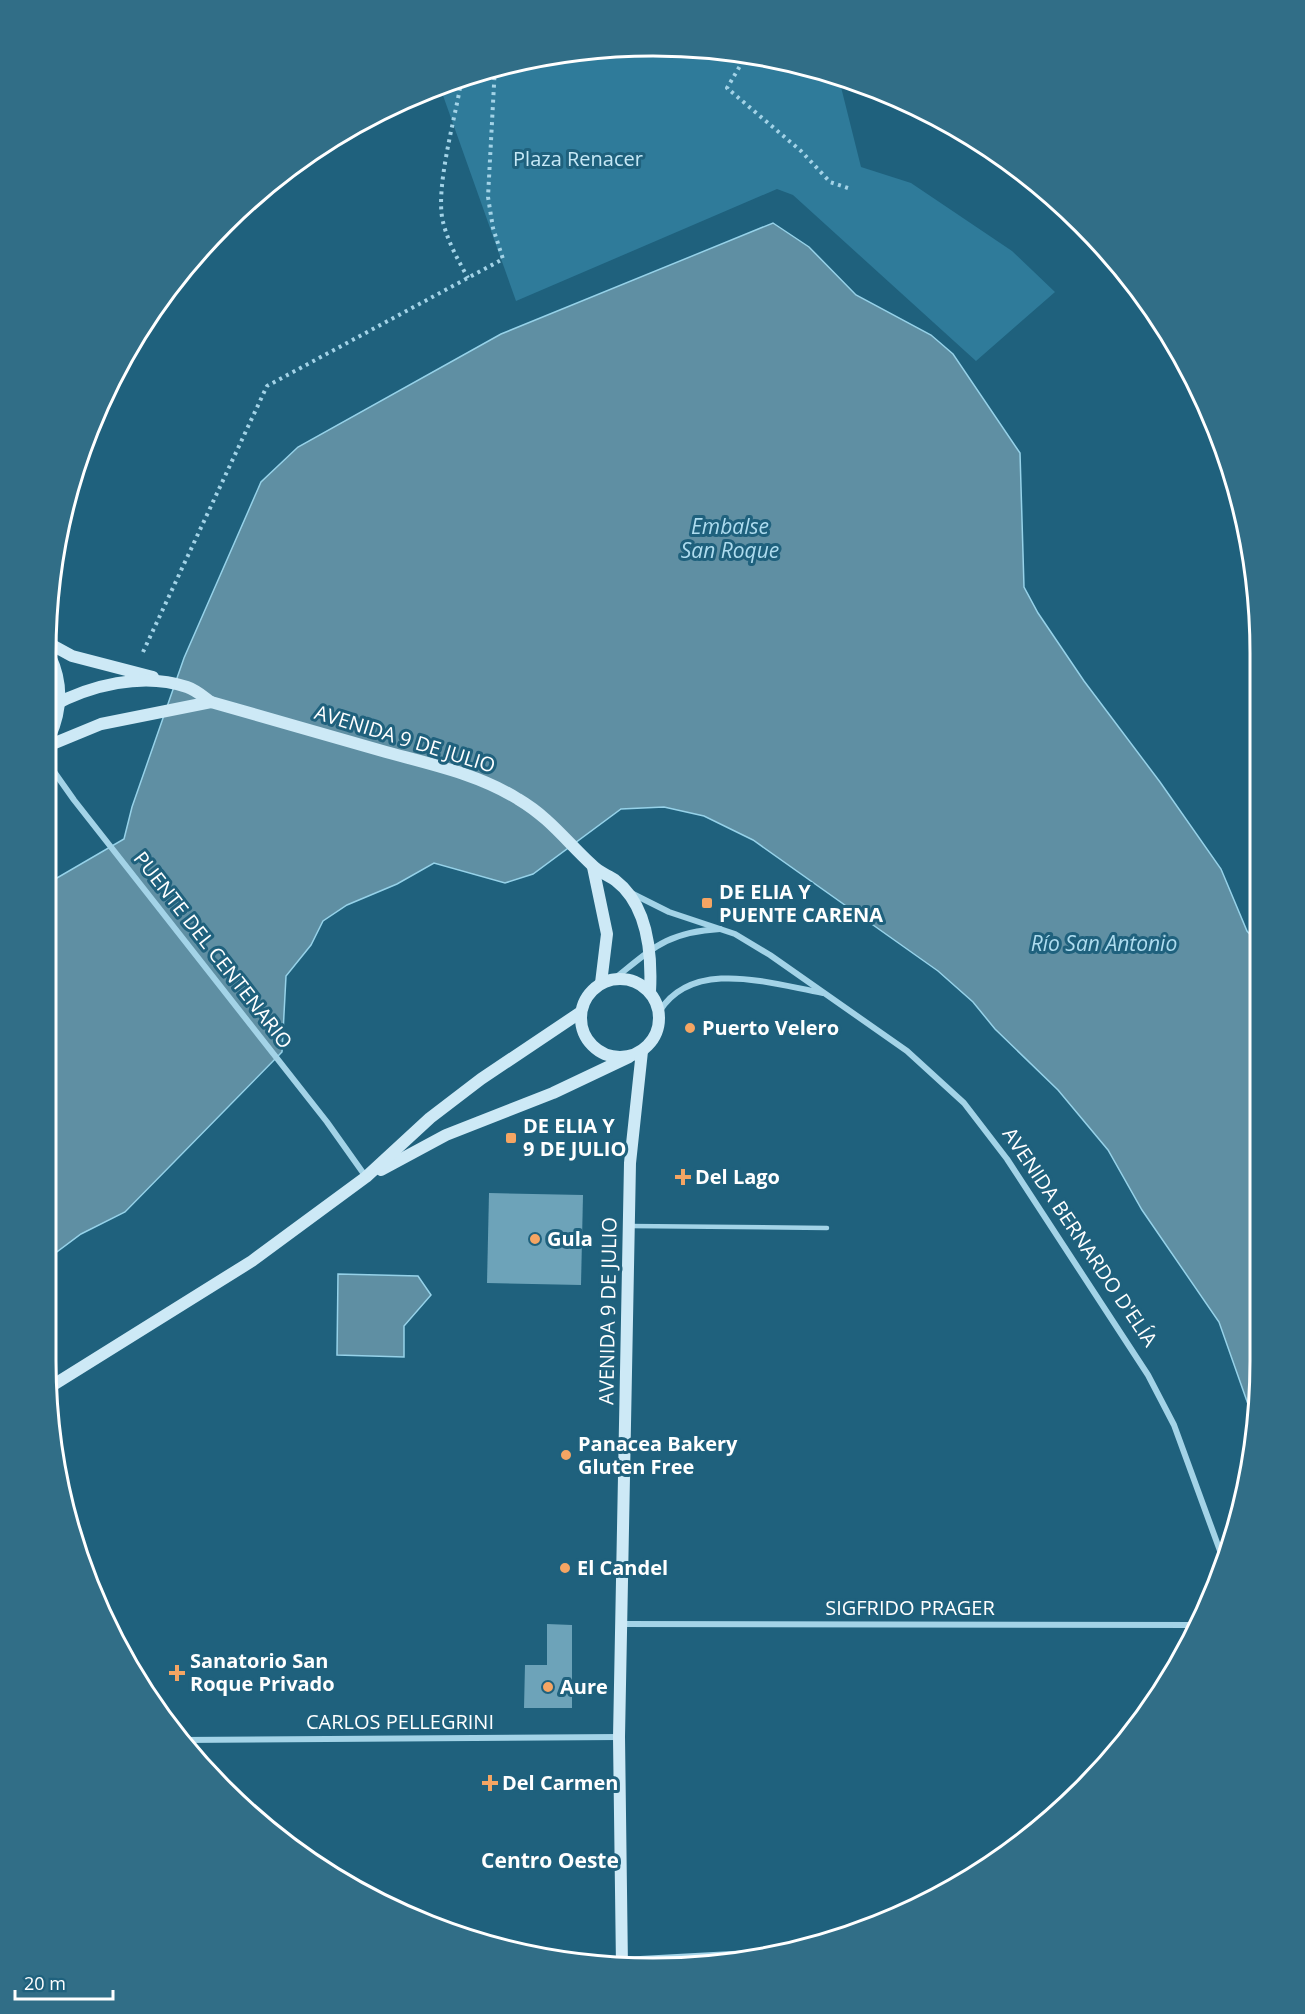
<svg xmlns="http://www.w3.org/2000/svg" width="1305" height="2014" font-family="'Open Sans',sans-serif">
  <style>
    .green { fill: #2f7b9a }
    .water { fill: #5f8fa3; stroke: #96d2e9; stroke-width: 1.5 }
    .building { fill: #6da3b9 }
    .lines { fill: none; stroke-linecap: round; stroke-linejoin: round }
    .path { stroke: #a3d3e7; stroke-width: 4; stroke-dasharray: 3 4.5; stroke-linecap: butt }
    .lane { stroke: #a3d3e7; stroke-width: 4.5 }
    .street { stroke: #a3d3e7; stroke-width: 6 }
    .secondary { stroke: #cde9f6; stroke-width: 12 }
    .poi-dot { fill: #f5a563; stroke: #1f617d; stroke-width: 2 }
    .labels { text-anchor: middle; stroke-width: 6; stroke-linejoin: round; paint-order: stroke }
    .park-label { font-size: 20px; fill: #c6e8f6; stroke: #1f617d }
    .street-label { font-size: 20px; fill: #fff; stroke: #1f617d }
    .poi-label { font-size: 20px; font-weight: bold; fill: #fff; stroke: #1f617d; text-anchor: start }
    .water-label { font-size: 21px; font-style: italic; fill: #aedcef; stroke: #1f617d }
    .neighbourhood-label { font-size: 21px; font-weight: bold; fill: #fff; stroke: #1f617d }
    .rim { fill: none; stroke: #fff; stroke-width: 3 }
  </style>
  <rect width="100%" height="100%" fill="#1f617d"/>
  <polygon class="green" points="612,46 731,50 838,75 861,167 911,183 1012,251 1055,292 976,361 793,195 777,189 516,301 440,87 495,66"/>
  <g class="water">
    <polygon points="773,223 809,247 856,295 931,335 953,354 1020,453 1024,587 1038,613 1084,681 1160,782 1221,869 1247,931 1257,942 1255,1424 1219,1322 1142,1210 1108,1150 1058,1090 995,1029 973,1002 938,971 753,840 704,816 664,807 621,809 533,874 505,883 434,863 397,884 347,905 323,921 311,945 286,976 282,1052 125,1212 81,1234 50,1257 50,882 124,839 132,807 184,658 261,482 298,447 501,334"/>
    <polygon points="338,1274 418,1276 431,1295 404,1326 404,1357 337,1355"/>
  </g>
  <g class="building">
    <polygon points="489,1193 583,1195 581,1285 487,1283"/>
    <polygon points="547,1624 572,1625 572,1708 524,1708 525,1665 547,1665"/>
  </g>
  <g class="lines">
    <g class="path">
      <polyline points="747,54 727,88 801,151 830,182 851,189"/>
      <path d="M460,88C454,122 435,190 443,222C448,242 458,260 468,278"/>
      <polyline points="143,652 267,386 503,259 493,228 488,197 495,66"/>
    </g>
    <polyline class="lane" points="629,1226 827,1228"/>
    <g class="street">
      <polyline points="50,766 74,800 327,1122 366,1177"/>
      <polyline points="633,894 669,912 735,934 770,955 907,1051 964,1103 1007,1159 1148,1375 1174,1425 1223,1559"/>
      <path d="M614,979C653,948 667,932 720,929"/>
      <path d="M659,1012C693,957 771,984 823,993"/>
      <polyline points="621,1624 1199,1625"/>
      <polyline points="181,1740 619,1737"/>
      <polyline points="622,1960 803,1950"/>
    </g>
    <g class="secondary">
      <polyline points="50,644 72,656 153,677"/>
      <path d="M50,656C63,683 62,709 50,736"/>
      <path d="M50,707C90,685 143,672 187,687C196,690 204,697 211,702C269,719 328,735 386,752C430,764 478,774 518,799C550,818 566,841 592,865C598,872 608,875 615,880C648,905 652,954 650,992"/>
      <polyline points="50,745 101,724 211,702"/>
      <polyline points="593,867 607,934 601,983"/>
      <circle cx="620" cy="1018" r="39"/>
      <polyline points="381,1170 446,1135 553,1093 629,1057"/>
      <polyline points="50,1387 252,1261 366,1177 430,1118 481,1079 581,1012"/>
      <polyline points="622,1967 619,1737 630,1163 642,1051"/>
    </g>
  </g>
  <g class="poi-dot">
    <rect x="701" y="897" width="12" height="12" rx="3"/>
    <circle cx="690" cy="1028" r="6"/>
    <rect x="505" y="1132" width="12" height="12" rx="3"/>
    <path d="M680 1168h6v6h6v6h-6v6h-6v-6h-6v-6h6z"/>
    <circle cx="535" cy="1239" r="6"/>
    <circle cx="566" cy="1455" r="6"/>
    <circle cx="565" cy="1568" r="6"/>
    <path d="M174 1664h6v6h6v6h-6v6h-6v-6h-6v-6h6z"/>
    <circle cx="548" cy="1687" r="6"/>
    <path d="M487 1774h6v6h6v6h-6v6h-6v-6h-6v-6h6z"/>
  </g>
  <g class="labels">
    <g class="park-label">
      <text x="578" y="166">Plaza Renacer</text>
    </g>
    <g class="street-label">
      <text transform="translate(405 739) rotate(17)" y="7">AVENIDA 9 DE JULIO</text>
      <text transform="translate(213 950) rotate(52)" y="7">PUENTE DEL CENTENARIO</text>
      <text transform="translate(1080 1237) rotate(56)" y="7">AVENIDA BERNARDO D'ELÍA</text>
      <text transform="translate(608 1311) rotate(-89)" y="7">AVENIDA 9 DE JULIO</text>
      <text x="910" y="1615">SIGFRIDO PRAGER</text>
      <text x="400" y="1729">CARLOS PELLEGRINI</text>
    </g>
    <g class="poi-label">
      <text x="719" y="899">DE ELIA Y<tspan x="719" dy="23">PUENTE CARENA</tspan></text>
      <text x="702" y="1035">Puerto Velero</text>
      <text x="523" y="1133">DE ELIA Y<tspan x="523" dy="23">9 DE JULIO</tspan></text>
      <text x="695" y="1184">Del Lago</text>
      <text x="547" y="1246">Gula</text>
      <text x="578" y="1451">Panacea Bakery<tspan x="578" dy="23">Gluten Free</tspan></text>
      <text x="577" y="1575">El Candel</text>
      <text x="190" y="1668">Sanatorio San<tspan x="190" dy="23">Roque Privado</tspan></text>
      <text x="560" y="1694">Aure</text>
      <text x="502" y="1790">Del Carmen</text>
    </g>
    <g class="water-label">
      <text x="730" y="534">Embalse<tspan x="730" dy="24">San Roque</tspan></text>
      <text x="1104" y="951">Río San Antonio</text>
    </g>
    <g class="neighbourhood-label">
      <text x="550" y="1868">Centro Oeste</text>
    </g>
  </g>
  <path d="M0 0H1305V2014H0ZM653 56H653A597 597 0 0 1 1250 653V1361A597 597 0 0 1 653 1958H653A597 597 0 0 1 56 1361V653A597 597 0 0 1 653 56Z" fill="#316e87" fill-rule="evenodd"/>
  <path class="rim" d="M653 56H653A597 597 0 0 1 1250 653V1361A597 597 0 0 1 653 1958H653A597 597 0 0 1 56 1361V653A597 597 0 0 1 653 56Z"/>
  <path d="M15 1990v9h98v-9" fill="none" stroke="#ffffff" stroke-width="3"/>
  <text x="24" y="1990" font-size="18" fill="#ffffff" stroke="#1f617d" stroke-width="4.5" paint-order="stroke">20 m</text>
</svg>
